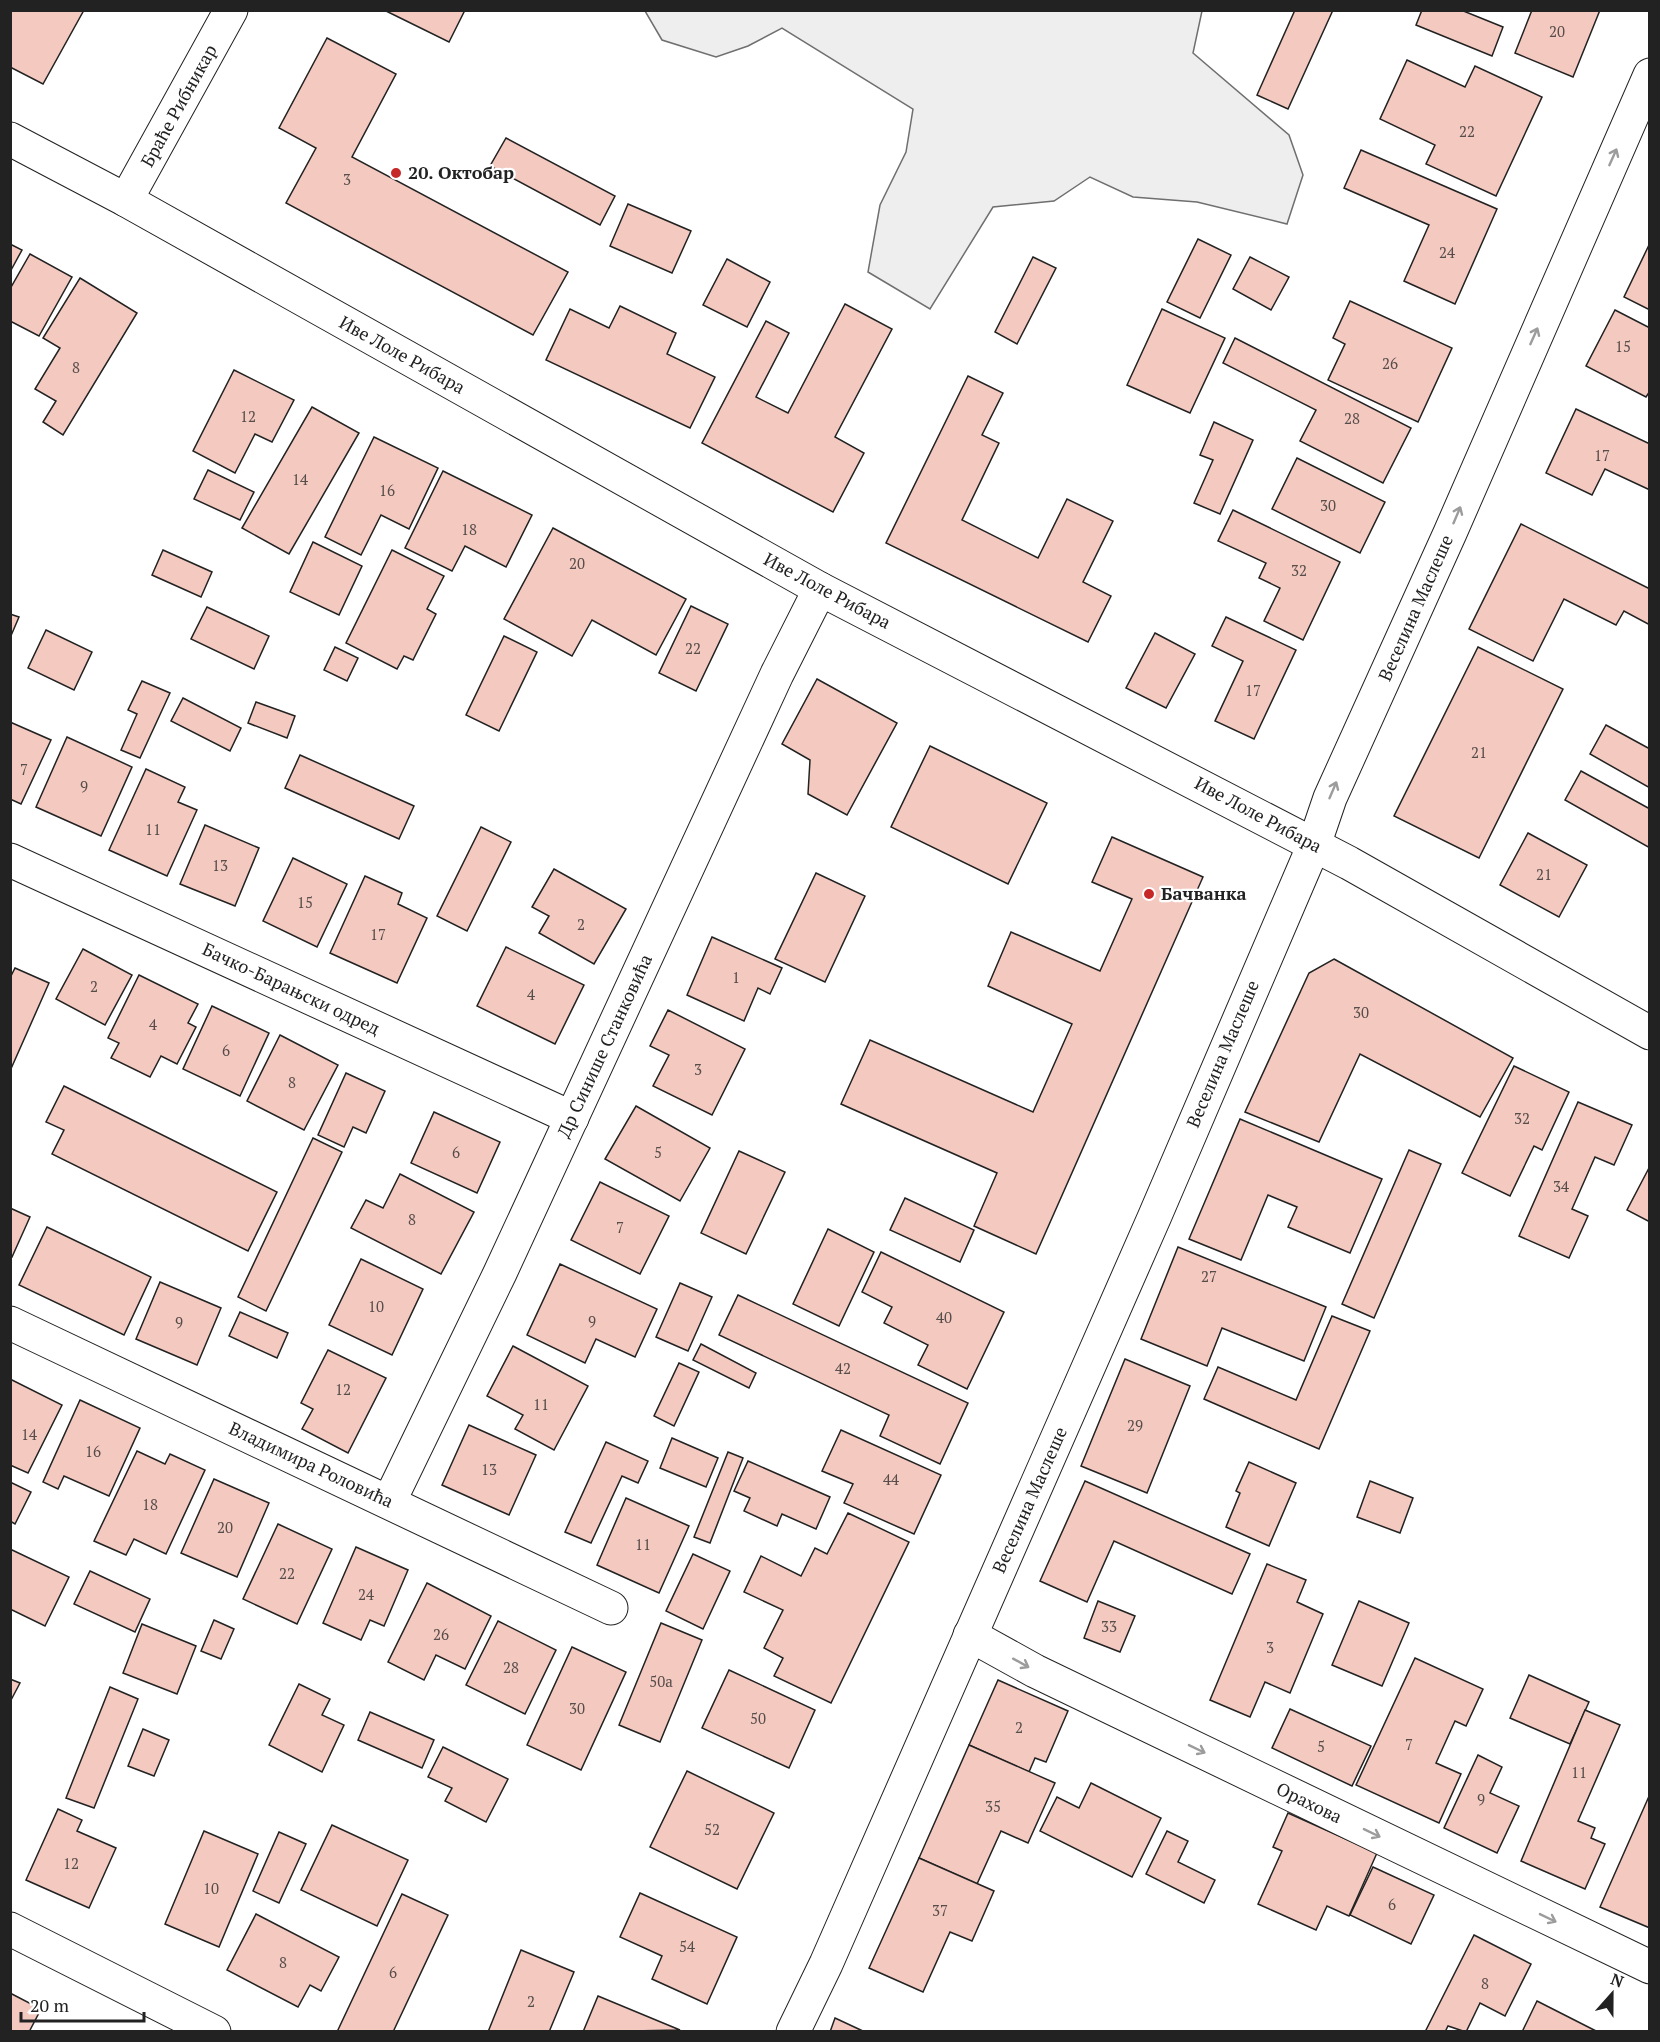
<svg xmlns="http://www.w3.org/2000/svg" width="1660" height="2042" font-family="'PT Serif',serif">
  <style>
    .green { fill: #eee; stroke: #6f6f6f; stroke-width: 1.5 }
    .building { fill: #f3c9c0; stroke: #222; stroke-width: 1.5 }
    .lines { fill: none; stroke-linecap: round; stroke-linejoin: round }
    .minor-casing { stroke: #222; stroke-width: 35 }
    .minor { stroke: #fff; stroke-width: 33 }
    .oneway { stroke: #9c9c9c }
    .poi-dot { fill: #c62828; stroke: #fff; stroke-width: 2 }
    .labels { text-anchor: middle; stroke-width: 4.5; stroke-linejoin: round; paint-order: stroke }
    .number-label { font-size: 15px; fill: #564c4a }
    .street-label { font-size: 18px; fill: #222; stroke: #fff }
    .poi-label { font-size: 18px; font-weight: bold; fill: #222; stroke: #fff; text-anchor: start }
  </style>
  <rect width="100%" height="100%" fill="#fff"/>
  <polygon class="green" points="645,11 1202,11 1193,53 1289,135 1303,175 1287,224 1197,202 1133,197 1090,177 1054,201 993,207 930,309 868,272 880,205 906,152 913,109 782,28 748,46 716,57 662,40"/>
  <g class="building">
    <polygon points="10,10 84,10 43,84 10,67"/>
    <polygon points="384,10 465,10 449,42"/>
    <polygon points="1295,10 1333,10 1288,109 1257,95"/>
    <polygon points="1422,10 1461,10 1503,27 1492,56 1416,25"/>
    <polygon points="1532,10 1600,10 1573,77 1515,53"/>
    <polygon points="327,38 396,74 352,157 568,272 533,335 286,203 316,148 279,128"/>
    <polygon points="1407,60 1465,87 1475,66 1542,97 1496,196 1426,164 1435,145 1380,119"/>
    <polygon points="506,138 615,196 600,225 490,166"/>
    <polygon points="1361,150 1497,209 1455,304 1404,281 1429,225 1344,188"/>
    <polygon points="628,204 691,231 672,273 610,246"/>
    <polygon points="1198,239 1231,255 1200,318 1167,302"/>
    <polygon points="10,244 22,250 10,272"/>
    <polygon points="1649,245 1650,245 1650,310 1624,297"/>
    <polygon points="30,254 72,277 39,336 10,321 10,289"/>
    <polygon points="1033,257 1056,268 1017,344 995,332"/>
    <polygon points="1250,257 1289,277 1271,310 1233,289"/>
    <polygon points="727,259 770,282 747,327 703,305"/>
    <polygon points="80,278 137,313 63,435 43,422 56,401 35,389 60,348 43,338"/>
    <polygon points="1350,301 1452,348 1418,422 1328,380 1345,344 1333,338"/>
    <polygon points="845,304 892,329 835,437 864,453 833,512 702,443 766,321 789,333 756,397 788,413"/>
    <polygon points="620,306 676,333 667,354 715,377 690,428 546,360 570,309 609,328"/>
    <polygon points="1162,309 1225,338 1190,413 1127,385"/>
    <polygon points="1615,310 1650,328 1650,391 1646,397 1586,366"/>
    <polygon points="1235,338 1411,428 1383,483 1300,441 1316,410 1223,363"/>
    <polygon points="234,370 294,400 272,442 255,434 235,473 193,451"/>
    <polygon points="968,376 1003,393 982,435 999,443 962,520 1038,558 1067,499 1113,521 1083,582 1111,596 1088,642 886,543"/>
    <polygon points="312,407 359,433 289,554 242,528"/>
    <polygon points="1576,409 1650,444 1650,490 1605,469 1592,495 1546,473"/>
    <polygon points="1214,422 1253,440 1220,514 1194,503 1213,460 1200,455"/>
    <polygon points="374,437 438,468 409,529 381,515 361,555 325,537"/>
    <polygon points="1297,458 1385,502 1360,553 1272,509"/>
    <polygon points="208,470 254,492 240,520 194,499"/>
    <polygon points="443,471 532,515 506,567 465,546 452,571 405,548"/>
    <polygon points="1233,510 1340,562 1303,640 1264,621 1280,588 1259,578 1266,563 1218,541"/>
    <polygon points="1521,524 1650,589 1650,625 1624,611 1616,625 1564,599 1533,661 1469,629"/>
    <polygon points="553,528 686,599 656,655 592,620 572,656 504,619"/>
    <polygon points="313,542 362,566 339,615 290,592"/>
    <polygon points="163,550 212,572 201,597 152,575"/>
    <polygon points="392,550 444,576 427,609 436,614 413,660 404,656 397,669 346,643"/>
    <polygon points="691,606 728,624 696,691 659,673"/>
    <polygon points="207,607 269,636 254,669 191,639"/>
    <polygon points="10,614 19,617 10,638"/>
    <polygon points="1226,617 1296,650 1254,739 1215,721 1243,661 1212,646"/>
    <polygon points="46,630 92,652 74,690 28,668"/>
    <polygon points="1155,633 1195,654 1166,708 1126,688"/>
    <polygon points="504,636 537,652 499,731 466,715"/>
    <polygon points="335,647 358,658 347,681 324,670"/>
    <polygon points="1478,647 1563,689 1479,858 1394,816"/>
    <polygon points="817,679 897,723 847,815 808,794 810,760 782,744"/>
    <polygon points="142,681 170,693 140,758 121,750 137,714 128,710"/>
    <polygon points="183,698 241,728 230,751 171,721"/>
    <polygon points="256,702 295,716 287,738 248,723"/>
    <polygon points="10,722 51,740 21,804 10,799"/>
    <polygon points="1606,725 1650,749 1650,788 1590,754"/>
    <polygon points="67,737 132,767 101,836 36,807"/>
    <polygon points="930,746 1047,803 1008,884 891,827"/>
    <polygon points="300,755 414,806 399,839 285,788"/>
    <polygon points="146,769 185,787 178,802 197,810 167,876 109,850"/>
    <polygon points="1581,771 1650,809 1650,848 1565,800"/>
    <polygon points="205,825 259,848 235,906 180,884"/>
    <polygon points="481,827 511,842 467,931 437,916"/>
    <polygon points="1528,833 1587,865 1559,917 1500,885"/>
    <polygon points="1112,837 1203,877 1036,1254 974,1226 997,1173 841,1104 870,1040 1033,1112 1072,1024 988,986 1011,932 1100,971 1132,899 1092,882"/>
    <polygon points="293,858 347,884 317,947 263,921"/>
    <polygon points="554,869 626,909 594,964 539,933 549,916 532,907"/>
    <polygon points="816,873 865,896 825,982 775,959"/>
    <polygon points="365,876 402,893 398,904 427,918 397,983 330,953"/>
    <polygon points="712,937 782,968 770,994 758,988 744,1021 687,995"/>
    <polygon points="506,947 584,985 555,1044 477,1006"/>
    <polygon points="83,949 132,975 105,1025 56,999"/>
    <polygon points="1334,959 1513,1058 1480,1117 1360,1054 1319,1142 1245,1112 1309,973"/>
    <polygon points="15,968 49,983 10,1071 10,978"/>
    <polygon points="139,975 198,1004 188,1023 196,1027 177,1064 161,1056 150,1077 111,1058 119,1043 108,1038"/>
    <polygon points="212,1006 269,1033 240,1096 183,1069"/>
    <polygon points="668,1010 745,1049 712,1115 653,1086 669,1055 650,1046"/>
    <polygon points="280,1035 338,1065 304,1130 247,1101"/>
    <polygon points="1514,1066 1569,1092 1542,1150 1534,1146 1510,1196 1462,1173"/>
    <polygon points="346,1073 385,1091 366,1133 353,1127 344,1147 318,1135"/>
    <polygon points="64,1086 277,1192 248,1251 52,1154 64,1130 46,1122"/>
    <polygon points="1578,1102 1632,1125 1614,1165 1595,1157 1572,1209 1588,1216 1569,1258 1519,1236"/>
    <polygon points="636,1106 710,1148 680,1201 605,1159"/>
    <polygon points="434,1112 500,1142 477,1193 411,1163"/>
    <polygon points="1240,1119 1382,1179 1350,1253 1288,1227 1297,1207 1268,1195 1241,1260 1189,1239"/>
    <polygon points="313,1138 342,1152 266,1311 238,1297"/>
    <polygon points="1409,1150 1441,1164 1374,1318 1342,1304"/>
    <polygon points="739,1151 785,1172 746,1254 701,1233"/>
    <polygon points="1650,1166 1650,1222 1627,1210"/>
    <polygon points="400,1174 474,1212 441,1274 351,1228 366,1200 383,1208"/>
    <polygon points="600,1182 669,1216 640,1274 571,1240"/>
    <polygon points="905,1198 974,1230 960,1262 890,1230"/>
    <polygon points="10,1208 30,1217 12,1257 10,1256"/>
    <polygon points="47,1227 151,1277 124,1335 19,1285"/>
    <polygon points="828,1229 874,1252 839,1326 793,1304"/>
    <polygon points="1178,1247 1326,1307 1304,1361 1222,1328 1207,1366 1141,1339"/>
    <polygon points="881,1252 1004,1312 967,1389 918,1365 928,1345 884,1323 892,1307 862,1292"/>
    <polygon points="361,1259 423,1289 392,1355 329,1325"/>
    <polygon points="560,1264 657,1309 635,1357 596,1339 585,1363 527,1335"/>
    <polygon points="160,1282 221,1308 197,1365 136,1339"/>
    <polygon points="680,1283 712,1297 688,1351 656,1337"/>
    <polygon points="738,1295 968,1403 940,1464 880,1436 889,1415 719,1335"/>
    <polygon points="240,1312 288,1333 277,1358 229,1336"/>
    <polygon points="1332,1316 1370,1331 1319,1449 1204,1399 1218,1367 1296,1400"/>
    <polygon points="701,1344 756,1373 749,1388 693,1360"/>
    <polygon points="513,1346 588,1386 554,1450 515,1429 523,1415 487,1396"/>
    <polygon points="328,1350 386,1378 348,1453 302,1429 313,1409 301,1403"/>
    <polygon points="1125,1359 1190,1386 1147,1493 1081,1466"/>
    <polygon points="679,1363 699,1372 674,1426 654,1416"/>
    <polygon points="10,1379 62,1405 28,1473 10,1465"/>
    <polygon points="80,1400 140,1428 109,1496 64,1476 58,1489 43,1482"/>
    <polygon points="469,1425 536,1455 509,1515 442,1485"/>
    <polygon points="841,1430 941,1475 914,1534 844,1503 853,1484 822,1471"/>
    <polygon points="672,1438 718,1458 706,1487 660,1468"/>
    <polygon points="606,1442 648,1461 638,1483 622,1476 591,1543 565,1532"/>
    <polygon points="137,1451 165,1464 170,1454 205,1470 166,1554 134,1539 126,1555 94,1541"/>
    <polygon points="728,1452 743,1458 710,1543 694,1537"/>
    <polygon points="748,1461 830,1497 816,1529 782,1514 777,1526 744,1511 750,1498 734,1491"/>
    <polygon points="1249,1462 1296,1483 1269,1546 1226,1527 1240,1493 1236,1491"/>
    <polygon points="214,1479 269,1503 237,1577 181,1553"/>
    <polygon points="1085,1481 1250,1554 1232,1594 1114,1541 1087,1602 1040,1581"/>
    <polygon points="1370,1481 1413,1498 1400,1533 1357,1517"/>
    <polygon points="10,1482 31,1492 15,1524 10,1521"/>
    <polygon points="626,1498 689,1526 659,1593 597,1565"/>
    <polygon points="848,1513 909,1542 831,1703 774,1676 783,1658 764,1648 783,1610 744,1592 761,1556 801,1576 815,1548 827,1554"/>
    <polygon points="278,1524 332,1549 297,1624 243,1599"/>
    <polygon points="356,1547 408,1570 384,1626 370,1620 361,1640 323,1623"/>
    <polygon points="10,1549 69,1577 45,1626 10,1609"/>
    <polygon points="693,1554 730,1571 703,1629 666,1611"/>
    <polygon points="1267,1564 1306,1580 1297,1602 1323,1614 1290,1693 1265,1682 1250,1717 1210,1700"/>
    <polygon points="90,1571 150,1599 135,1632 74,1604"/>
    <polygon points="427,1583 491,1616 465,1669 436,1655 424,1680 388,1662"/>
    <polygon points="1098,1601 1135,1616 1120,1652 1084,1638"/>
    <polygon points="1359,1601 1409,1623 1382,1686 1332,1665"/>
    <polygon points="214,1620 234,1629 221,1659 201,1651"/>
    <polygon points="498,1621 556,1650 525,1714 466,1685"/>
    <polygon points="661,1623 702,1640 660,1742 619,1725"/>
    <polygon points="142,1624 196,1646 177,1694 123,1673"/>
    <polygon points="572,1647 626,1672 581,1770 527,1745"/>
    <polygon points="1415,1658 1483,1689 1466,1726 1455,1721 1436,1763 1461,1774 1439,1823 1356,1785"/>
    <polygon points="729,1670 815,1710 789,1768 702,1728"/>
    <polygon points="1529,1675 1589,1702 1570,1744 1510,1718"/>
    <polygon points="10,1679 20,1683 10,1702"/>
    <polygon points="998,1680 1068,1711 1046,1762 1035,1758 1029,1772 969,1745"/>
    <polygon points="299,1684 330,1699 322,1715 344,1725 322,1772 269,1745"/>
    <polygon points="110,1687 138,1699 94,1808 66,1798"/>
    <polygon points="1290,1709 1371,1746 1352,1786 1272,1748"/>
    <polygon points="1585,1710 1620,1725 1578,1821 1595,1828 1591,1838 1605,1844 1585,1889 1521,1861"/>
    <polygon points="370,1712 434,1740 422,1768 358,1740"/>
    <polygon points="143,1729 169,1740 154,1776 128,1766"/>
    <polygon points="969,1745 1055,1783 1028,1843 1001,1831 977,1884 919,1858"/>
    <polygon points="443,1747 508,1779 486,1822 445,1801 452,1788 428,1777"/>
    <polygon points="1478,1755 1502,1767 1490,1793 1519,1806 1497,1853 1444,1828"/>
    <polygon points="687,1771 774,1813 737,1889 650,1847"/>
    <polygon points="1091,1783 1161,1818 1132,1877 1040,1831 1057,1797 1079,1808"/>
    <polygon points="1650,1794 1650,1928 1600,1907"/>
    <polygon points="58,1809 82,1820 77,1831 116,1848 89,1908 26,1880"/>
    <polygon points="1288,1813 1377,1853 1349,1916 1327,1906 1316,1930 1258,1904 1282,1851 1273,1847"/>
    <polygon points="332,1825 408,1860 377,1926 301,1890"/>
    <polygon points="204,1831 258,1854 219,1947 165,1924"/>
    <polygon points="1167,1831 1188,1841 1178,1862 1215,1880 1204,1903 1146,1874"/>
    <polygon points="279,1832 306,1844 279,1903 253,1891"/>
    <polygon points="919,1858 994,1891 972,1941 950,1932 923,1992 869,1968"/>
    <polygon points="1373,1867 1434,1895 1411,1944 1350,1915"/>
    <polygon points="640,1893 737,1937 707,2004 652,1979 662,1956 620,1937"/>
    <polygon points="402,1894 448,1915 393,2032 337,2032"/>
    <polygon points="256,1914 339,1957 321,1991 310,1985 298,2007 227,1970"/>
    <polygon points="1474,1935 1531,1964 1505,2016 1480,2003 1466,2032 1448,2026 1445,2032 1425,2032"/>
    <polygon points="521,1950 574,1972 549,2032 488,2032"/>
    <polygon points="10,1993 41,2009 29,2032 10,2032"/>
    <polygon points="598,1996 680,2030 583,2032"/>
    <polygon points="1537,2001 1598,2032 1522,2032"/>
    <polygon points="835,2018 865,2032 830,2032"/>
  </g>
  <g class="lines">
    <defs>
      <g id="minor">
        <polyline points="10,139 126,200 820,589 1349,863 1650,1033"/>
        <polyline points="126,200 231,10"/>
        <polyline points="10,860 572,1118"/>
        <polyline points="10,1323 611,1608"/>
        <polyline points="389,1502 500,1273 777,674 820,589"/>
        <polyline points="970,1635 1035,1671 1650,1967"/>
        <polyline points="10,1929 214,2032"/>
        <polyline points="793,2032 826,1964 1154,1218 1314,845 1330,798 1450,533 1650,75"/>
      </g>
    </defs>
    <use href="#minor" class="minor-casing"/>
    <use href="#minor" class="minor"/>
  </g>
  <defs><path id="oneway-shaft" d="M-6 0H5M1.5-3L5.5 0L1.5 3" fill="none" stroke-width="1.6" stroke-linecap="round" stroke-linejoin="round" transform="scale(1.5)"/></defs>
  <g class="oneway">
    <use href="#oneway-shaft" transform="translate(1613 157) rotate(-66)"/>
    <use href="#oneway-shaft" transform="translate(1534 336) rotate(-66)"/>
    <use href="#oneway-shaft" transform="translate(1457 515) rotate(-67)"/>
    <use href="#oneway-shaft" transform="translate(1333 790) rotate(-67)"/>
    <use href="#oneway-shaft" transform="translate(1021 1663) rotate(29)"/>
    <use href="#oneway-shaft" transform="translate(1197 1749) rotate(26)"/>
    <use href="#oneway-shaft" transform="translate(1372 1833) rotate(26)"/>
    <use href="#oneway-shaft" transform="translate(1548 1918) rotate(26)"/>
  </g>
  <g class="poi-dot">
    <circle cx="396" cy="173" r="6"/>
    <circle cx="1149" cy="894" r="6"/>
  </g>
  <g class="labels">
    <g class="number-label">
      <text x="1557" y="37">20</text>
      <text x="1467" y="137">22</text>
      <text x="347" y="185">3</text>
      <text x="1447" y="258">24</text>
      <text x="1623" y="352">15</text>
      <text x="1390" y="369">26</text>
      <text x="76" y="373">8</text>
      <text x="248" y="422">12</text>
      <text x="1352" y="424">28</text>
      <text x="1602" y="461">17</text>
      <text x="300" y="485">14</text>
      <text x="387" y="496">16</text>
      <text x="1328" y="511">30</text>
      <text x="469" y="535">18</text>
      <text x="577" y="569">20</text>
      <text x="1299" y="576">32</text>
      <text x="693" y="654">22</text>
      <text x="1253" y="696">17</text>
      <text x="1479" y="758">21</text>
      <text x="24" y="775">7</text>
      <text x="84" y="792">9</text>
      <text x="153" y="835">11</text>
      <text x="220" y="871">13</text>
      <text x="1544" y="880">21</text>
      <text x="305" y="908">15</text>
      <text x="581" y="930">2</text>
      <text x="378" y="940">17</text>
      <text x="736" y="983">1</text>
      <text x="94" y="992">2</text>
      <text x="531" y="1000">4</text>
      <text x="1361" y="1018">30</text>
      <text x="153" y="1030">4</text>
      <text x="226" y="1056">6</text>
      <text x="698" y="1075">3</text>
      <text x="292" y="1088">8</text>
      <text x="1522" y="1124">32</text>
      <text x="456" y="1158">6</text>
      <text x="658" y="1158">5</text>
      <text x="1561" y="1192">34</text>
      <text x="412" y="1225">8</text>
      <text x="620" y="1233">7</text>
      <text x="1209" y="1282">27</text>
      <text x="376" y="1312">10</text>
      <text x="944" y="1323">40</text>
      <text x="592" y="1327">9</text>
      <text x="179" y="1328">9</text>
      <text x="843" y="1374">42</text>
      <text x="343" y="1395">12</text>
      <text x="541" y="1410">11</text>
      <text x="1135" y="1431">29</text>
      <text x="29" y="1440">14</text>
      <text x="93" y="1457">16</text>
      <text x="489" y="1475">13</text>
      <text x="891" y="1485">44</text>
      <text x="150" y="1510">18</text>
      <text x="225" y="1533">20</text>
      <text x="643" y="1550">11</text>
      <text x="287" y="1579">22</text>
      <text x="366" y="1600">24</text>
      <text x="1109" y="1632">33</text>
      <text x="441" y="1640">26</text>
      <text x="1270" y="1653">3</text>
      <text x="511" y="1673">28</text>
      <text x="661" y="1687">50a</text>
      <text x="577" y="1714">30</text>
      <text x="758" y="1724">50</text>
      <text x="1019" y="1733">2</text>
      <text x="1409" y="1750">7</text>
      <text x="1321" y="1752">5</text>
      <text x="1579" y="1778">11</text>
      <text x="1481" y="1805">9</text>
      <text x="993" y="1812">35</text>
      <text x="712" y="1835">52</text>
      <text x="71" y="1869">12</text>
      <text x="211" y="1894">10</text>
      <text x="1392" y="1910">6</text>
      <text x="940" y="1916">37</text>
      <text x="687" y="1952">54</text>
      <text x="283" y="1968">8</text>
      <text x="393" y="1978">6</text>
      <text x="1485" y="1989">8</text>
      <text x="531" y="2007">2</text>
    </g>
    <g class="street-label">
      <text transform="translate(179 106) rotate(-61)" y="6">Браће Рибникар</text>
      <text transform="translate(402 355) rotate(29)" y="6">Иве Лоле Рибара</text>
      <text transform="translate(827 591) rotate(28)" y="6">Иве Лоле Рибара</text>
      <text transform="translate(1416 608) rotate(-66)" y="6">Веселина Маслеше</text>
      <text transform="translate(1258 815) rotate(28)" y="6">Иве Лоле Рибара</text>
      <text transform="translate(291 989) rotate(25)" y="6">Бачко-Барањски одред</text>
      <text transform="translate(605 1046) rotate(-65)" y="6">Др Синише Станковића</text>
      <text transform="translate(1223 1054) rotate(-67)" y="6">Веселина Маслеше</text>
      <text transform="translate(311 1465) rotate(25)" y="6">Владимира Роловића</text>
      <text transform="translate(1030 1500) rotate(-66)" y="6">Веселина Маслеше</text>
      <text transform="translate(1309 1803) rotate(26)" y="6">Орахова</text>
    </g>
    <g class="poi-label">
      <text x="408" y="179">20. Октобар</text>
      <text x="1161" y="900">Бачванка</text>
    </g>
  </g>
  <rect width="1660" height="2042" fill="none" stroke="#222222" stroke-width="24"/>
  <g transform="translate(1612 1994) rotate(21)" stroke="#ffffff" stroke-width="4.5" paint-order="stroke">
  <path d="M0-4.5L10 22L0 15L-10 22Z" fill="#222222"/>
  <text y="-9" font-size="16" font-weight="bold" text-anchor="middle" fill="#222222">N</text>
  </g>
  <path d="M21 2012v9h123v-9" fill="none" stroke="#222222" stroke-width="3"/>
  <text x="30" y="2012" font-size="18" fill="#222222" stroke="#ffffff" stroke-width="4.5" paint-order="stroke">20 m</text>
</svg>
